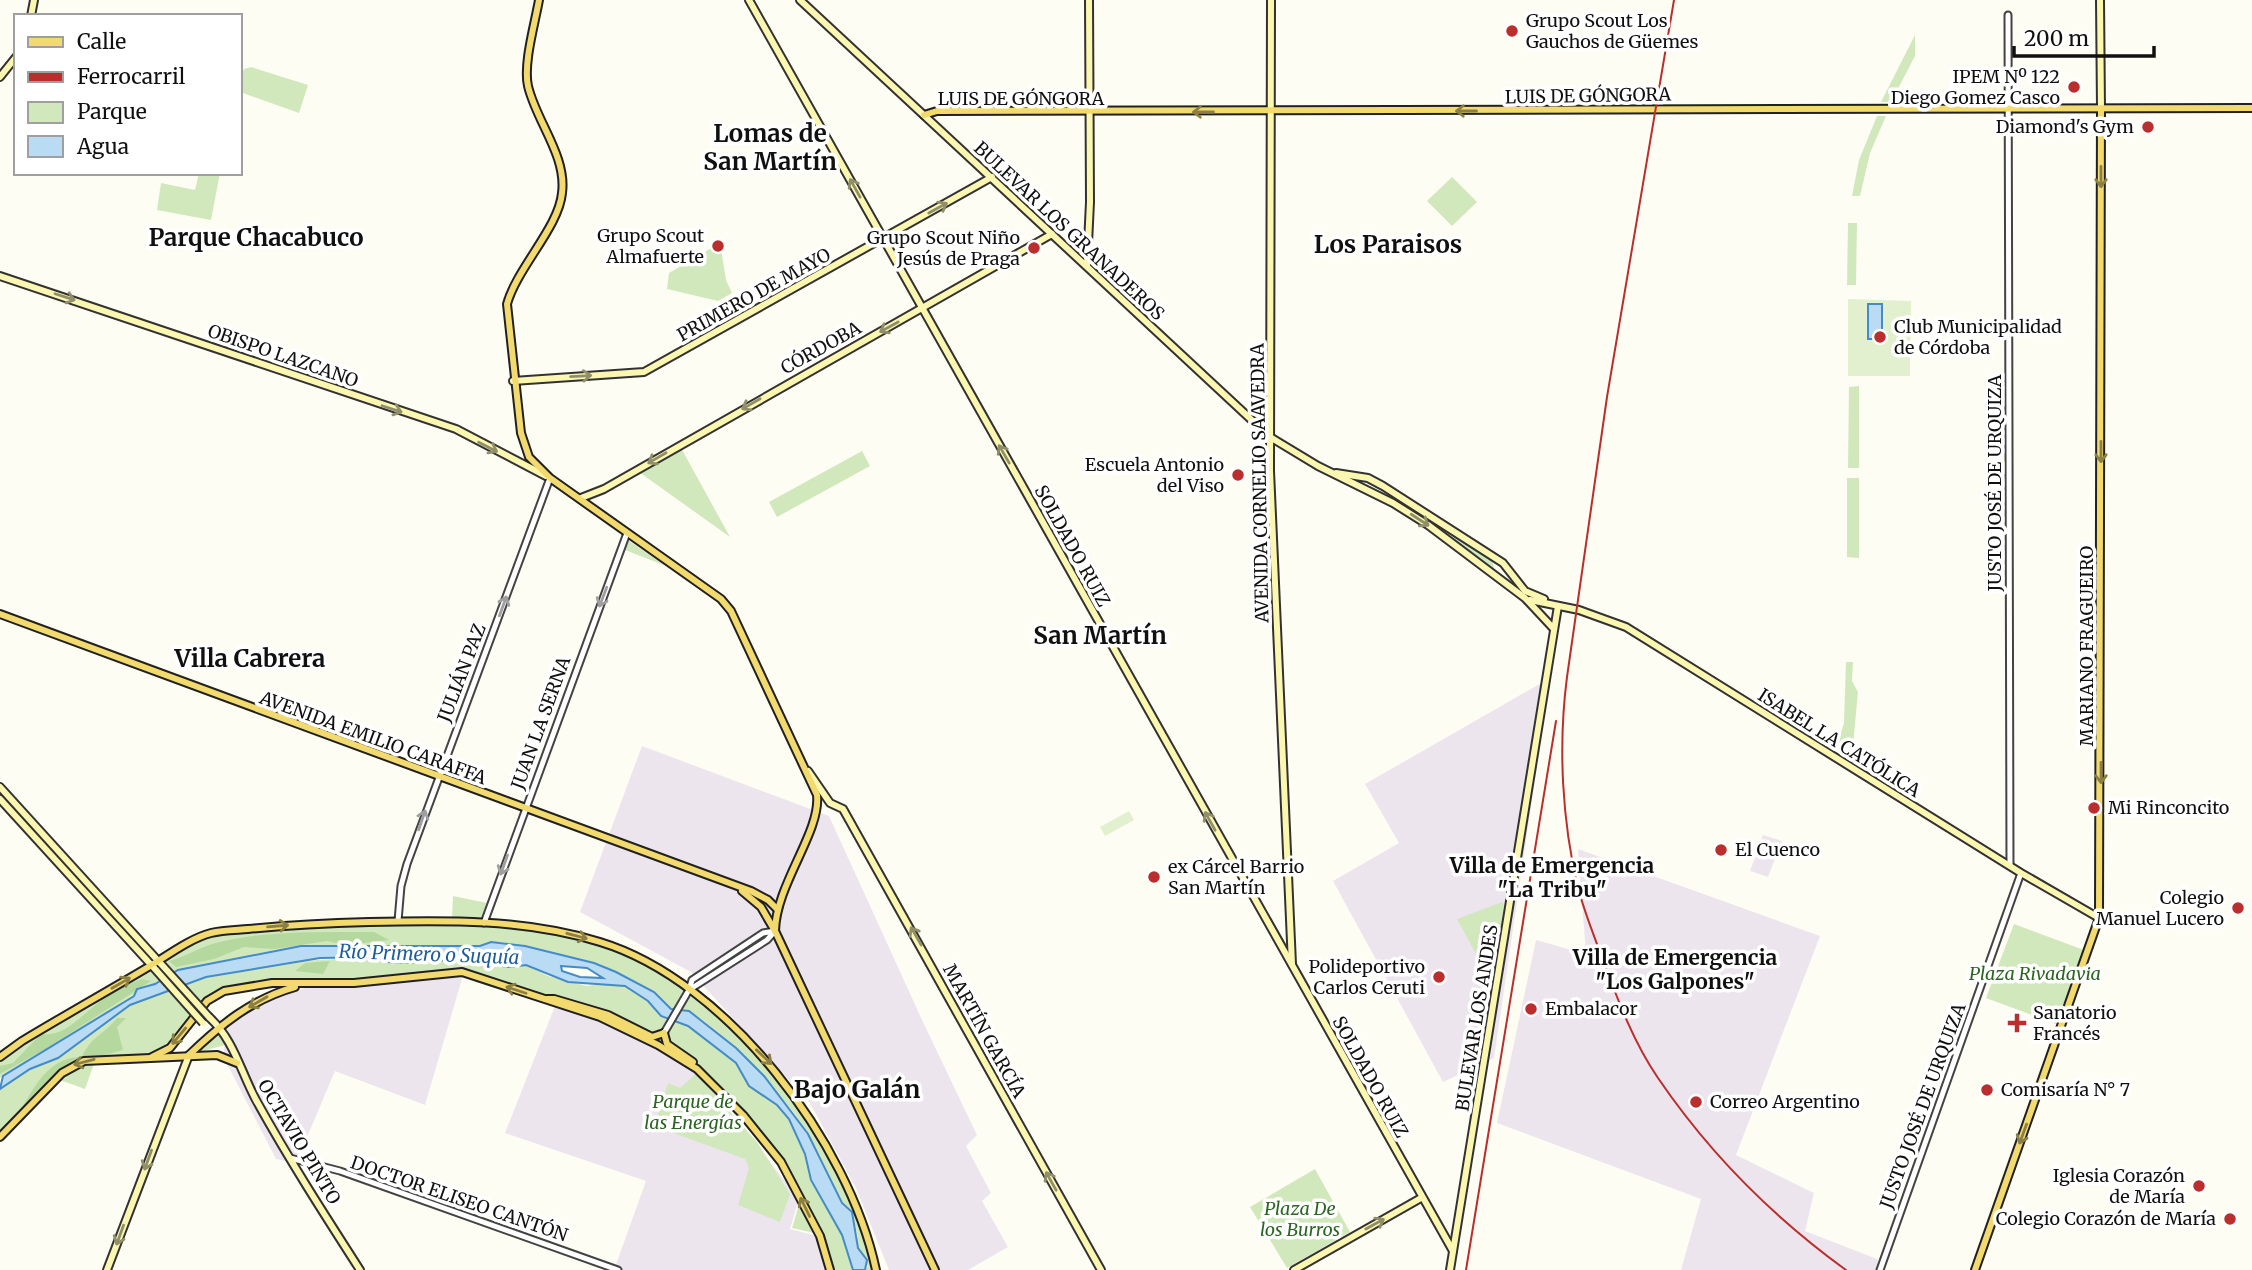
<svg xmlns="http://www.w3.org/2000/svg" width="2252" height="1270" font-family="Merriweather,serif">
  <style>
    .industrial { fill: #ede5ed }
    .green { fill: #d1e8bd }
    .forest { fill: #b4d89d }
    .pitch { fill: #e2f0cf }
    .water { fill: #badbf4; stroke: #448bc8; stroke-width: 2; fill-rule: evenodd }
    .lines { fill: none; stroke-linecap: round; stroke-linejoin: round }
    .tertiary-casing { stroke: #434343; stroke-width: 9 }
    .secondary-casing { stroke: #323232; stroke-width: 10 }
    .primary-casing { stroke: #212121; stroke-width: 10 }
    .tertiary { stroke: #fff; stroke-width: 5 }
    .secondary { stroke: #fbf7b1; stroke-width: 6 }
    .primary { stroke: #f2da6f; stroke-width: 6 }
    .rail { stroke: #ba2e2d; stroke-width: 2 }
    .secondary-bridge-casing { stroke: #323232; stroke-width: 10; stroke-linecap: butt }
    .secondary-bridge { stroke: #fbf7b1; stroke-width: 6 }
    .oneway { stroke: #8c7f44 }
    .oneway2 { stroke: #918f69 }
    .oneway3 { stroke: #9f9f9f }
    .poi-dot { fill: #ba2e2d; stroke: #fff; stroke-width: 2.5 }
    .labels { text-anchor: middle; stroke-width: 7; stroke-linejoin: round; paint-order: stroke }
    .poi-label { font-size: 18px; fill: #101010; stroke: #fff; text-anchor: start }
    .street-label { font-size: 18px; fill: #101010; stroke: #fff }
    .park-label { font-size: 18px; font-style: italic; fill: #2c6522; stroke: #fff }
    .water-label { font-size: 19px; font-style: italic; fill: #1d5e9d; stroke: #fff }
    .quarter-label { font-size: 21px; font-weight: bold; fill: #101010; stroke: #fff }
    .district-label { font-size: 24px; font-weight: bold; fill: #101010; stroke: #fff }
  </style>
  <rect width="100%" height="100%" fill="#fefdf3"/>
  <g class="industrial">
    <polygon points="1550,678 1494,1058 1443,1082 1333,881 1399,843 1365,784"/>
    <polygon points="642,746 829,816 923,1022 977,1135 966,1146 991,1193 982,1201 1008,1247 968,1270 889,1270 856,1188 810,1103 691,972 580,912"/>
    <polygon points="1763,835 1782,841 1768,877 1750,871"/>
    <polygon points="1578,849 1820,936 1736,1155 1814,1193 1805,1231 1877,1259 1881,1270 1681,1270 1701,1199 1497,1123 1536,940 1586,954"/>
    <polygon points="464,972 425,1105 335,1071 296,1163 276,1159 224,1058 224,1027 269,1000 311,986 351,986"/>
    <polygon points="555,1006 620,1028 693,1068 799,1198 790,1229 817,1236 825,1270 614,1270 646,1181 505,1133"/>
  </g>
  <g class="green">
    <polygon points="1915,35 1915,56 1891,102 1881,102"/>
    <polygon points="251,67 308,85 299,113 240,92 240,77 244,69"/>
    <polygon points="1877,116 1886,116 1870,153 1860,196 1852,196 1859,160"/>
    <polygon points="199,173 220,173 211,220 157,210 161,183 195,190"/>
    <polygon points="1452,177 1477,202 1452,226 1427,201"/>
    <polygon points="1848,223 1857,223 1856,285 1847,285"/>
    <polygon points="720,243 726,280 732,293 718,301 667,289 669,273"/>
    <polygon points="1859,386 1859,468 1848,468 1849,387"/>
    <polygon points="681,448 730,537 639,472"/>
    <polygon points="862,451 870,466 777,517 769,502"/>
    <polygon points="1847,478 1859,478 1859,558 1847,557"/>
    <polygon points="1453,534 1492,557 1494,569 1454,539"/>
    <polygon points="629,541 666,566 625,550"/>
    <polygon points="1846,662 1853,662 1852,681 1858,692 1853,745 1837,745 1844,723"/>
    <polygon points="453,896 487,903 482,920 452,918"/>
    <polygon points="1502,902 1504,905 1493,978 1490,980 1457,919"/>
    <polygon points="398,921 536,927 622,950 689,990 773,1065 831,1156 859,1214 876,1270 865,1270 868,1266 855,1241 858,1237 852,1212 842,1203 818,1152 794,1113 744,1055 705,1022 689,1011 671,1009 654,992 594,963 525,946 500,942 480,946 301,946 178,970 155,984 148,985 37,1058 0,1078 0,1057 22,1041 210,933"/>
    <polygon points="2014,924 2084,950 2056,1024 1986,998"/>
    <polygon points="375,957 387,962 472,958 485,964 510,967 526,965 548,976 587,986 604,983 625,986 648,1001 660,1016 688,1026 736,1063 750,1086 777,1105 789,1119 805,1154 811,1180 842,1235 853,1270 830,1270 799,1193 764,1138 697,1069 612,1022 462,972 354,983 278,983 217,994 176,1041 152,1057 121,1057 72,1066 0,1137 0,1089 30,1069 58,1058 130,1005 189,981 298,961"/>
    <polygon points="220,1031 229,1044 199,1052"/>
    <polygon points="95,1061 85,1089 57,1079 73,1067"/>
    <polygon points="696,1074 757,1142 790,1194 780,1222 738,1205 749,1168 745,1159 654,1126 668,1083 680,1088"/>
    <polygon points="1315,1169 1350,1232 1287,1268 1250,1207"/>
    <polygon points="800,1201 814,1233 792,1228"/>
  </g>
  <g class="forest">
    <path d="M374,932L389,940L346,945L327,941L274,949L244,947L214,959L176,967L169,961C188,956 201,946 220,942C269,930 323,932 374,932Z"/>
    <polygon points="330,961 323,974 295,971 305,963"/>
    <path d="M142,979L151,981L47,1048L0,1074V1066L13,1063L41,1034C67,1039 91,1004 112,993C122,987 132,983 142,979Z"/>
    <path d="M117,1018H126L117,1027L123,1050L68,1065L23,1106C37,1082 51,1057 82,1057C91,1036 104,1035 117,1018Z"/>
  </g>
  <g class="pitch">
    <polygon points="1848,299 1911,301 1910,376 1848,376"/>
    <polygon points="1129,811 1134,820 1105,836 1100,827"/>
  </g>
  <g class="water">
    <rect x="1868" y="304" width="14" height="35"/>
    <path d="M491,942L525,946L594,963L616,972L654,992L671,1009L689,1011L736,1048L764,1076L808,1134L842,1203L852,1212L858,1248L867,1260L865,1270H853L842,1235L811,1180L805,1154L789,1119L777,1105L749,1086L736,1063L688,1026L661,1016L648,1001L625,986L568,982L526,965L511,967L485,964L472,958L410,963L387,962L375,957L320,958L206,977L130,1005L58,1058L30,1069L0,1089L3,1076L134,996L137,989L155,984L178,970L301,946H480ZM561,966L587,968L603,978L580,977L562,971Z"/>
  </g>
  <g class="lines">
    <defs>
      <g id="tertiary">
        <polyline points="2008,15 2010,866"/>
        <polyline points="398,921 401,886 407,864 550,478"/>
        <polyline points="484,923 627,533"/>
        <polyline points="689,990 692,980 763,933 775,931"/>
        <polyline points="664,1033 689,990 767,940 775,931"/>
        <polyline points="290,1158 340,1171 618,1270"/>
        <polyline points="1880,1270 2021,873"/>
      </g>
      <g id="secondary">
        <polyline points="749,0 1453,1251"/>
        <polyline points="800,0 1270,437 1318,466 1393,503 1428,525 1525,598 1554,629"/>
        <polyline points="1271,0 1270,471 1292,964"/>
        <polyline points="2100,0 2101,108"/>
        <polyline points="31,16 34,0"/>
        <polyline points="0,77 16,57"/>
        <polyline points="1087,265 1090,202 1089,0"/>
        <polyline points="0,276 456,429 546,476"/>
        <polyline points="513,381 644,372 992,177"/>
        <polyline points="1336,473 1368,478 1383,486 1503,563 1525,591 1544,599"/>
        <polyline points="581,498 604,489 1052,234"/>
        <polyline points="1530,600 1579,610 1626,627 2021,873 2099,918"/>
        <polyline points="808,771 830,803 843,809 1101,1270"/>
        <polyline points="0,787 161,964"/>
        <polyline points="0,799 154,968"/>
        <path d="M209,1017C234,1040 240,1070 256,1100C288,1158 324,1214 360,1270"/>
        <polyline points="107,1270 189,1055"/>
        <polyline points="1294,1270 1421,1198"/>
        <polyline points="1450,1270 1558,606"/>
      </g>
      <g id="primary">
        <path d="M539,0C535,23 523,64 528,86C536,121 567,156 562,193C559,227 517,268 507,304L521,433L529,457L550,478L721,599L731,611L817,795C821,832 776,884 775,931"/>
        <polyline points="924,115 937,111 2252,108"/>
        <polyline points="0,614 751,891 768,900 777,909"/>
        <polyline points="742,891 761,907 775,931 935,1270"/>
        <polyline points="547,999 554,999 608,1015 652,1037 664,1033"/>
        <polyline points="664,1033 667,1044 693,1062"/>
        <path d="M189,1055C220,1025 252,999 295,987"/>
        <path d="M0,1057L22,1041C65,1015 108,991 150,966C168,955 191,938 211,933C222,930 236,930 248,929C288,925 329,923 369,922C447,920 526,919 600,942C728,981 849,1143 876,1270"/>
        <polyline points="152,1057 170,1048 207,1001 224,991 272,983 354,983 462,972 600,1017 658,1045 697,1069 743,1115 781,1162 820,1236 830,1270"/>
        <polyline points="0,1137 62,1073 84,1061 217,1055 237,1063"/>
        <polyline points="1975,1270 2099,918 2101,108"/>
      </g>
    </defs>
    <use href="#tertiary" class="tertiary-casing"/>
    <use href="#secondary" class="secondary-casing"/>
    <use href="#primary" class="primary-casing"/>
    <use href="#tertiary" class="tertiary"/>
    <use href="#secondary" class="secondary"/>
    <use href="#primary" class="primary"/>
    <g class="rail">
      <path d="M1674,0L1607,397L1567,677C1558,746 1562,821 1578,888C1585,914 1595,938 1604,963C1619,1003 1634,1043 1658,1078C1709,1153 1773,1217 1846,1270"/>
      <polyline points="1466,1270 1556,721"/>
    </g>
    <defs>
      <g id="secondary-bridge">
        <polyline points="162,965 209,1017"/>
        <polyline points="155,969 203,1023"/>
      </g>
    </defs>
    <use href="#secondary-bridge" class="secondary-bridge-casing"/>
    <use href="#secondary-bridge" class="secondary-bridge"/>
  </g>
  <defs><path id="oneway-shaft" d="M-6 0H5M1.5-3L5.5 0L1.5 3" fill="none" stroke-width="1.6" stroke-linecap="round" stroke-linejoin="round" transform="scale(1.75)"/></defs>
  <g class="oneway">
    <use href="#oneway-shaft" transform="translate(1466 111) rotate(180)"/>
    <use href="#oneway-shaft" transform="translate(1203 112) rotate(180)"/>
    <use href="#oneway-shaft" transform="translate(2101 177) rotate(90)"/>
    <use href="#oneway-shaft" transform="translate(2101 452) rotate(90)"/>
    <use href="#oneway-shaft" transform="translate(2101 773) rotate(90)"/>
    <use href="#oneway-shaft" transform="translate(278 926) rotate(-5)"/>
    <use href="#oneway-shaft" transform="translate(577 936) rotate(15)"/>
    <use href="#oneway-shaft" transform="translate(121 983) rotate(-30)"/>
    <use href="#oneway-shaft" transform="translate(516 990) rotate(-162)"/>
    <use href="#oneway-shaft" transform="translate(258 1002) rotate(150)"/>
    <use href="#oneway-shaft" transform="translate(179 1036) rotate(130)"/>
    <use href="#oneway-shaft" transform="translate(764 1057) rotate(43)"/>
    <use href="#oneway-shaft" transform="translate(84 1062) rotate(165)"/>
    <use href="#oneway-shaft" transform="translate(2023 1134) rotate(110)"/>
    <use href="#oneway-shaft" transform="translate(805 1207) rotate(-116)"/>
  </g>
  <g class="oneway2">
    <use href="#oneway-shaft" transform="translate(855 188) rotate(-119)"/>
    <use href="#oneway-shaft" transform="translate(938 208) rotate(-29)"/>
    <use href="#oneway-shaft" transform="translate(65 297) rotate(18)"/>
    <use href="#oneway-shaft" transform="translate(889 327) rotate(151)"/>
    <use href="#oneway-shaft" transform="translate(581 376) rotate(-3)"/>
    <use href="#oneway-shaft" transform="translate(751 404) rotate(150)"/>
    <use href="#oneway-shaft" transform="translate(392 409) rotate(18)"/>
    <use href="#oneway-shaft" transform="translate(488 447) rotate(27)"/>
    <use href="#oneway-shaft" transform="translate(1004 454) rotate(-120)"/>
    <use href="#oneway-shaft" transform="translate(657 458) rotate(150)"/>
    <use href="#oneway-shaft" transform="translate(1420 520) rotate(33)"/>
    <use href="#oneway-shaft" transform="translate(1210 821) rotate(-119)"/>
    <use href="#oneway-shaft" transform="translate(916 936) rotate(-120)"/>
    <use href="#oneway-shaft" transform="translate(148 1160) rotate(110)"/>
    <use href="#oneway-shaft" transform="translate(1051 1181) rotate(-119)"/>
    <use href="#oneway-shaft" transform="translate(1375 1224) rotate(-29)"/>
    <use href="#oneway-shaft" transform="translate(120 1235) rotate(110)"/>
  </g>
  <g class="oneway3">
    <use href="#oneway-shaft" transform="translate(603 597) rotate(111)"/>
    <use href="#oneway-shaft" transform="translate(503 606) rotate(-70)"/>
    <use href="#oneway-shaft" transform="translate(422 820) rotate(-71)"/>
    <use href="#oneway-shaft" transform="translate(504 865) rotate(110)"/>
  </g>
  <g class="poi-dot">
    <circle cx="1512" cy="31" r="7"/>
    <circle cx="2074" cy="87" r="7"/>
    <circle cx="2148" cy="127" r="7"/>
    <circle cx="718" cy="246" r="7"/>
    <circle cx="1034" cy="248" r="7"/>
    <circle cx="1880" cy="337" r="7"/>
    <circle cx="1238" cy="475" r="7"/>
    <circle cx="2094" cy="808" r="7"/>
    <circle cx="1721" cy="850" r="7"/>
    <circle cx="1154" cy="877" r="7"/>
    <circle cx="2238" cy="908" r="7"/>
    <circle cx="1439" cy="977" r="7"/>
    <circle cx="1531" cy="1009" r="7"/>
    <path d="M2013.5 1012.5h7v7h7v7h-7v7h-7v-7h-7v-7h7z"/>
    <circle cx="1987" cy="1090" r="7"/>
    <circle cx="1696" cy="1102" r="7"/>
    <circle cx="2199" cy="1186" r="7"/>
    <circle cx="2230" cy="1219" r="7"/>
  </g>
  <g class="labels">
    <g class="poi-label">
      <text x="1526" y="27">Grupo Scout Los<tspan x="1526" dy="21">Gauchos de Güemes</tspan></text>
      <text x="2060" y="83" text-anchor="end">IPEM Nº 122<tspan x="2060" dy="21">Diego Gomez Casco</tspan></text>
      <text x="2134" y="133" text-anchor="end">Diamond's Gym</text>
      <text x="704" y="242" text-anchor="end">Grupo Scout<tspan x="704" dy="21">Almafuerte</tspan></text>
      <text x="1020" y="244" text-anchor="end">Grupo Scout Niño<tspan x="1020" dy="21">Jesús de Praga</tspan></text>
      <text x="1894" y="333">Club Municipalidad<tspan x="1894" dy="21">de Córdoba</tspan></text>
      <text x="1224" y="471" text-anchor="end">Escuela Antonio<tspan x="1224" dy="21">del Viso</tspan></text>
      <text x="2108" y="814">Mi Rinconcito</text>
      <text x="1735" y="856">El Cuenco</text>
      <text x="1168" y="873">ex Cárcel Barrio<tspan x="1168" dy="21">San Martín</tspan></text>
      <text x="2224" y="904" text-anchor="end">Colegio<tspan x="2224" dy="21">Manuel Lucero</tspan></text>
      <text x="1425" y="973" text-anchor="end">Polideportivo<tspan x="1425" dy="21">Carlos Ceruti</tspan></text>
      <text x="1545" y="1015">Embalacor</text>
      <text x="2033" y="1019">Sanatorio<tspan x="2033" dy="21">Francés</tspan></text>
      <text x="2001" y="1096">Comisaría N° 7</text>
      <text x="1710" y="1108">Correo Argentino</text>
      <text x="2185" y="1182" text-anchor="end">Iglesia Corazón<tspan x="2185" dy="21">de María</tspan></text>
      <text x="2216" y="1225" text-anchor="end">Colegio Corazón de María</text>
    </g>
    <g class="street-label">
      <text transform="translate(1588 96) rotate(-1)" y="6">LUIS DE GÓNGORA</text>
      <text x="1021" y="105">LUIS DE GÓNGORA</text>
      <text transform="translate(1069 231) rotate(43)" y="6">BULEVAR LOS GRANADEROS</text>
      <text transform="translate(754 295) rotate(-29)" y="6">PRIMERO DE MAYO</text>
      <text transform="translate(821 348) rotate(-29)" y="6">CÓRDOBA</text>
      <text transform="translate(283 356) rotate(19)" y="6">OBISPO LAZCANO</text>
      <text transform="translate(1260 483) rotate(-91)" y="6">AVENIDA CORNELIO SAAVEDRA</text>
      <text transform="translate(1995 483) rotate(-90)" y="6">JUSTO JOSÉ DE URQUIZA</text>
      <text transform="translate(1072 546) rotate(61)" y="6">SOLDADO RUIZ</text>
      <text transform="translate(2087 646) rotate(-90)" y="6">MARIANO FRAGUEIRO</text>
      <text transform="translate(462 673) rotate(-69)" y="6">JULIÁN PAZ</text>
      <text transform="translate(541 723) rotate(-70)" y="6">JUAN LA SERNA</text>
      <text transform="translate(373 738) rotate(20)" y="6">AVENIDA EMILIO CARAFFA</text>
      <text transform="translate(1839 743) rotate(32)" y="6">ISABEL LA CATÓLICA</text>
      <text transform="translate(1477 1018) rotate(-81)" y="6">BULEVAR LOS ANDES</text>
      <text transform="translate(984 1031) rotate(61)" y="6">MARTÍN GARCÍA</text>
      <text transform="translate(1370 1077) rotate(61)" y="6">SOLDADO RUIZ</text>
      <text transform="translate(1923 1106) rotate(-70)" y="6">JUSTO JOSÉ DE URQUIZA</text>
      <text transform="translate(299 1142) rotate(59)" y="6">OCTAVIO PINTO</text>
      <text transform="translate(459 1199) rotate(19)" y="6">DOCTOR ELISEO CANTÓN</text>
    </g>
    <g class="park-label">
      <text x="2035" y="980">Plaza Rivadavia</text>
      <text x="693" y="1108">Parque de<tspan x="693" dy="21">las Energías</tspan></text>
      <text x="1300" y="1215">Plaza De<tspan x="1300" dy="21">los Burros</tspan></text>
    </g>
    <g class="water-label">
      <text transform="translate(429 954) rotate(2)" y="7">Río Primero o Suquía</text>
    </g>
    <g class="quarter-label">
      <text x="1552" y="873">Villa de Emergencia<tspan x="1552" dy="24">"La Tribu"</tspan></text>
      <text x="1675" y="965">Villa de Emergencia<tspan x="1675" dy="24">"Los Galpones"</tspan></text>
    </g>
    <g class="district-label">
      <text x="770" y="142">Lomas de<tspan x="770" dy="28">San Martín</tspan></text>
      <text x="256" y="246">Parque Chacabuco</text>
      <text x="1388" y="253">Los Paraisos</text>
      <text x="1100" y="644">San Martín</text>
      <text x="250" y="667">Villa Cabrera</text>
      <text x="857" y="1098">Bajo Galán</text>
    </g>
  </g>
  <rect x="14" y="14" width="228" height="161" fill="#ffffff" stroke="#9f9f9f" stroke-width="2"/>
  <rect x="28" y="37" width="35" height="10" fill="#f2da6f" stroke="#9f9f9f" stroke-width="2"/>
  <text x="77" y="49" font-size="21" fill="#101010">Calle</text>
  <rect x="28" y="72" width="35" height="10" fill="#ba2e2d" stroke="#9f9f9f" stroke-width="2"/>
  <text x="77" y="84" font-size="21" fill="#101010">Ferrocarril</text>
  <rect x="28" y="102" width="35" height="21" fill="#d1e8bd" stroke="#9f9f9f" stroke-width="2"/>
  <text x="77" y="119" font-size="21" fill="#101010">Parque</text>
  <rect x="28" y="136" width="35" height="21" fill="#badbf4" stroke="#9f9f9f" stroke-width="2"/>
  <text x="77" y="154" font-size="21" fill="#101010">Agua</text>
  <path d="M2014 46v10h140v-10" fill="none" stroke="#101010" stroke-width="3.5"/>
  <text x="2024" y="46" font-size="21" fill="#101010" stroke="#ffffff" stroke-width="5" paint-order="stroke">200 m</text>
</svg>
